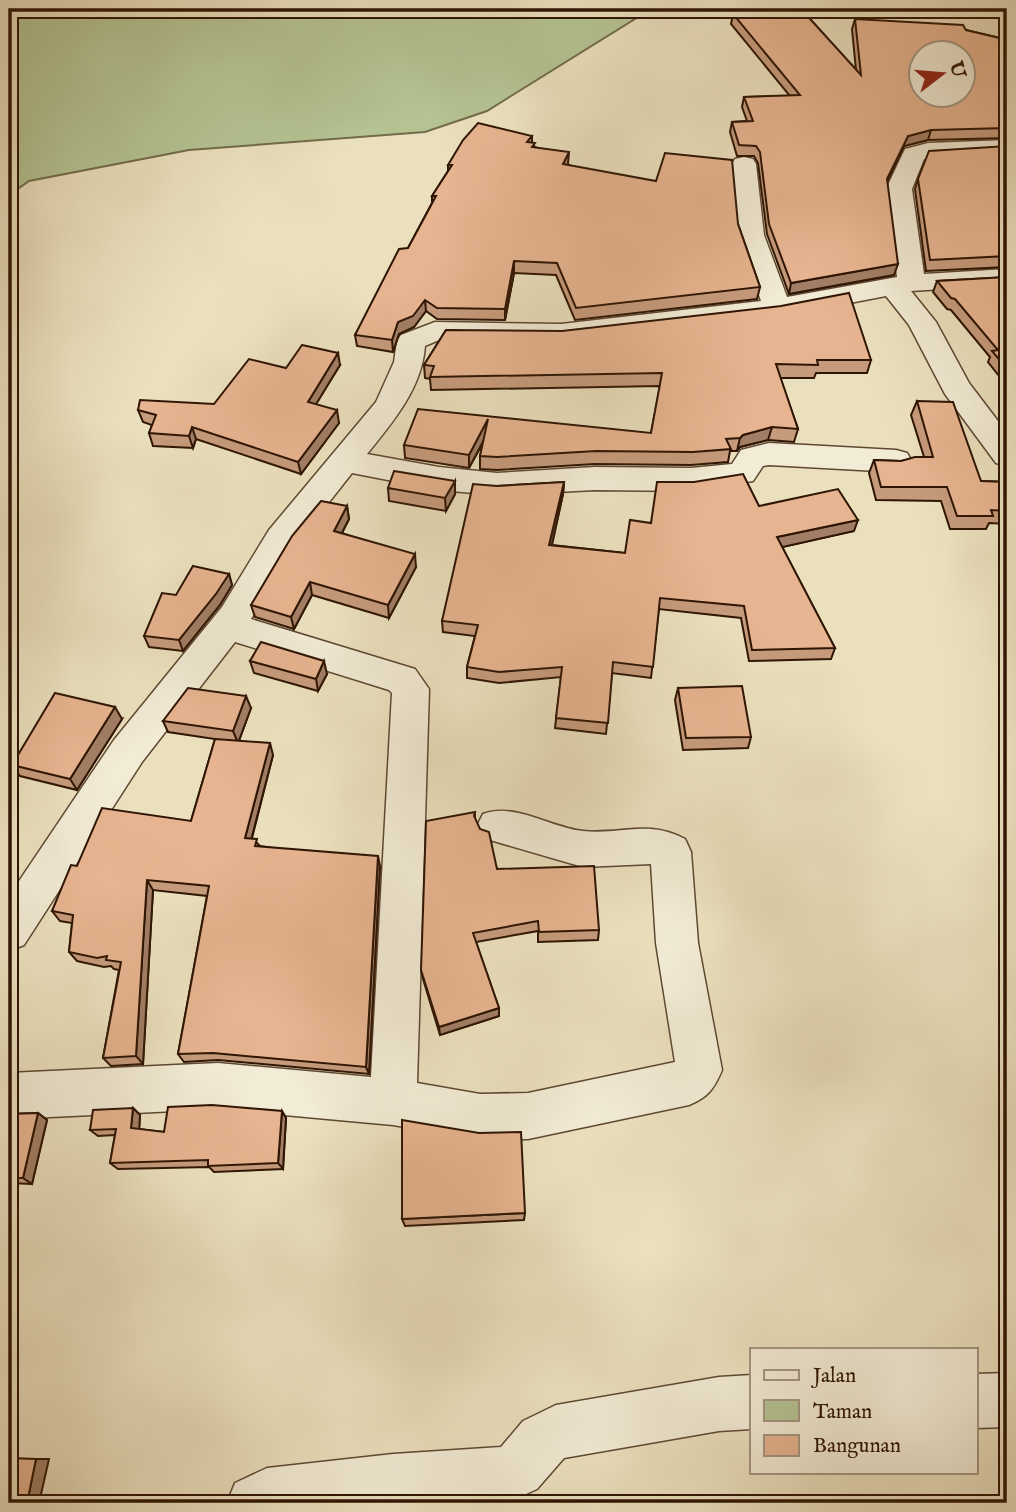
<svg xmlns="http://www.w3.org/2000/svg" width="1016" height="1512" font-family="'IM FELL English',serif">
  <style>
    .green { fill: #b5c393; stroke: #726c4b; stroke-width: 2 }
    .lines { fill: none; stroke-linecap: round; stroke-linejoin: round }
    .minor-casing { stroke: #5e4832; stroke-width: 3 }
    .minor { fill: #f2ebd5; fill-rule: evenodd }
    .wall { fill: #c69b7c; stroke: #2f1503; stroke-width: 2 }
    .shaded-wall { fill: #a17e65; stroke: #2f1503; stroke-width: 2 }
    .building { fill: #e6b490; stroke: #2f1503; stroke-width: 2; fill-rule: evenodd }
  </style>
  <rect width="100%" height="100%" fill="#ebe0be"/>
  <filter id="stains"><feTurbulence type="fractalNoise" baseFrequency=".00286" numOctaves="4"/><feColorMatrix values="0 0 0 0 .2 0 0 0 0 .09 0 0 0 0 .02 0 0 0 .5 -.17"/></filter>
  <radialGradient id="worn" r=".72"><stop offset=".6" stop-color="#630" stop-opacity="0"/><stop offset="1" stop-color="#630" stop-opacity=".3"/></radialGradient>
  <polygon class="green" points="9,9 651,9 487,111 425,132 189,150 29,181 9,195"/>
  <g class="lines">
    <defs>
      <g id="minor">
        <path d="M1007,140V154L924,159L912,189L924,274L1007,269V285L911,291L936,322L969,383L1007,433V466L996,463L945,394L909,325L886,296L777,317L561,342L439,340L425,346C422,388 393,422 367,454L439,467L497,473L595,467L691,468L732,464L741,450L769,443L896,450L907,453L912,461L907,469L896,472L769,465L763,466L753,481L691,491L595,490L497,495L439,490L352,473L293,548L251,619L415,669L429,689L417,1083L480,1094L528,1093L675,1062L656,943L651,864L583,867L483,838L477,826L483,814C515,802 551,828 583,831C622,835 647,819 685,839L691,852L698,943L722,1070C714,1089 708,1097 689,1105L528,1139L480,1140L393,1125L218,1109L9,1119V1073L218,1063L371,1077L392,693L389,690L235,642L142,762L24,945L9,951V896L114,740L222,607L269,530L376,402L394,362L397,341L401,335L435,322L561,324L761,301L738,235L732,164L735,159L744,157L753,159L756,164L764,235L787,297L897,277L886,189L905,149L928,143Z"/>
        <polygon points="1007,1373 1007,1427 976,1428 976,1374"/>
        <polygon points="752,1375 752,1429 719,1431 564,1458 537,1489 511,1501 227,1503 235,1483 267,1468 393,1454 501,1447 523,1421 556,1405 719,1377"/>
      </g>
    </defs>
    <use href="#minor" class="minor-casing"/>
    <use href="#minor" class="minor"/>
  </g>
  <g class="wall">
    <polygon points="752,9 801,9 856,70 852,29 855,19 966,30 1004,39 1007,34 1007,138 928,140 904,146 887,182 894,275 789,294 767,234 758,163 754,156 737,156 730,132 732,122 747,121 742,107 744,97 790,96 731,24 733,14 751,11"/>
    <polygon points="532,136 532,143 535,147 568,164 568,165 738,224 760,287 757,299 575,320 556,275 514,273 505,320 437,319 426,311 414,327 399,334 393,352 357,346 355,335 408,248 432,203 432,196 448,171 448,165"/>
    <polygon points="1007,146 1007,168 1002,167 999,183 1007,185 1007,267 926,271 915,189 918,179"/>
    <polygon points="1007,277 1007,386 988,362 990,357 951,310 947,309 933,292 937,281"/>
    <polygon points="446,330 871,360 867,373 816,373 814,378 780,378 798,429 794,442 768,440 740,447 737,451 730,451 728,462 691,465 595,464 497,470 480,469 480,456 483,443 469,468 405,458 404,445 651,433 660,386 431,390 430,379 425,378 424,365"/>
    <polygon points="340,365 316,404 339,423 301,474 196,439 193,448 153,446 149,433 152,425 143,422 138,410 214,404 286,368"/>
    <polygon points="917,401 981,481 1007,482 1007,524 989,523 986,529 950,529 941,501 876,500 869,473 874,460 901,461 924,457 911,415"/>
    <polygon points="564,482 563,494 552,545 625,553 651,523 759,506 854,531 782,547 835,648 831,659 749,661 741,618 659,609 651,678 612,673 606,734 555,728 561,677 499,683 467,678 467,667 475,636 443,632 442,621 497,486"/>
    <polygon points="388,488 455,494 446,511 389,501"/>
    <polygon points="347,506 349,519 342,533 416,567 389,618 312,595 294,629 255,617 251,605"/>
    <polygon points="229,574 232,585 220,605 183,651 149,647 144,636 176,595"/>
    <polygon points="250,661 327,674 318,691 254,673"/>
    <polygon points="678,688 751,737 748,748 683,750 675,700"/>
    <polygon points="251,708 239,741 273,755 252,838 260,846 380,866 369,1074 218,1060 184,1062 178,1054 207,896 153,890 143,1064 111,1066 103,1058 119,970 114,969 111,966 104,967 77,961 69,952 72,923 60,921 52,911 77,866 191,821 215,739 168,732 163,721"/>
    <polygon points="122,719 77,790 20,776 12,765"/>
    <polygon points="475,812 475,819 497,869 599,930 598,940 538,942 538,931 476,942 499,1008 499,1016 440,1035 423,979 421,970"/>
    <polygon points="133,1108 140,1115 139,1129 164,1132 282,1111 286,1118 283,1169 214,1172 209,1167 118,1169 110,1163 115,1135 98,1136 90,1130"/>
    <polygon points="38,1113 47,1120 32,1184 9,1183 9,1114"/>
    <polygon points="525,1213 524,1220 405,1226 402,1219"/>
  </g>
  <g class="shaded-wall">
    <polygon points="931,130 928,140 904,146 883,189 887,179 908,136"/>
    <polygon points="569,152 568,164 563,176 563,164"/>
    <polygon points="514,261 514,273 505,320 505,309"/>
    <polygon points="898,264 894,275 789,294 791,283"/>
    <polygon points="425,300 426,311 414,327 399,334 393,352 392,340 398,322"/>
    <polygon points="338,353 340,365 310,414 308,402"/>
    <polygon points="337,410 339,423 301,474 298,462"/>
    <polygon points="488,419 488,432 469,468 469,455"/>
    <polygon points="192,427 196,439 193,448 189,436"/>
    <polygon points="772,427 768,440 740,447 737,451 740,438 743,435"/>
    <polygon points="455,481 455,494 446,511 445,498"/>
    <polygon points="564,482 563,494 549,557 549,545"/>
    <polygon points="347,506 349,519 336,544 334,531"/>
    <polygon points="858,520 854,531 774,549 777,537"/>
    <polygon points="415,554 416,567 389,618 388,605"/>
    <polygon points="229,574 232,585 220,605 183,651 179,640"/>
    <polygon points="310,582 312,595 294,629 291,617"/>
    <polygon points="324,661 327,674 318,691 316,679"/>
    <polygon points="246,696 251,708 238,743 233,731"/>
    <polygon points="115,707 122,719 77,790 70,779"/>
    <polygon points="270,743 273,755 249,848 245,838"/>
    <polygon points="378,856 380,866 369,1074 366,1067"/>
    <polygon points="147,880 153,890 143,1064 136,1056"/>
    <polygon points="499,1008 499,1016 440,1035 439,1027"/>
    <polygon points="133,1108 140,1115 139,1134 131,1128"/>
    <polygon points="282,1111 286,1118 283,1169 278,1163"/>
    <polygon points="38,1113 47,1120 32,1184 23,1178"/>
    <polygon points="36,1459 49,1459 39,1503 27,1503"/>
  </g>
  <g class="building">
    <path d="M755,9H801L861,75L855,19L963,25L966,30L1004,39L1007,34V128L931,130L908,136L887,179L898,264L791,283L769,224L760,152L756,146L739,145L732,122L753,121L744,97L800,95L733,14L756,10ZM921,52H963V94H921Z"/>
    <polygon points="478,123 532,136 527,142 535,143 532,147 569,152 563,164 656,181 665,153 732,160 738,224 760,287 576,308 557,263 514,261 505,309 437,308 425,300 413,316 398,322 392,340 355,335 399,249 408,248 436,196 432,196 452,165 448,165 463,140"/>
    <polygon points="1007,146 1007,156 1004,156 999,183 1007,185 1007,256 930,260 918,179 929,151"/>
    <polygon points="1007,277 1007,369 992,351 998,350 955,299 951,298 937,281"/>
    <polygon points="849,293 871,360 817,360 818,365 776,364 798,429 772,427 743,435 740,438 726,439 731,449 693,452 596,451 497,457 480,456 488,419 469,455 404,445 418,409 651,433 662,373 430,377 434,366 424,365 446,330 562,331 781,306"/>
    <polygon points="302,345 338,353 308,402 337,410 298,462 192,427 189,436 149,433 156,415 138,410 140,400 214,404 249,359 286,368"/>
    <polygon points="917,401 953,402 981,481 1007,482 1007,511 991,510 993,516 957,516 947,487 881,487 874,460 901,461 915,457 933,457"/>
    <polygon points="394,471 455,481 445,498 388,488"/>
    <polygon points="743,474 759,506 838,489 858,520 777,537 835,648 752,650 744,606 660,598 653,667 613,662 608,723 556,718 562,667 499,672 467,667 478,625 442,621 473,484 497,486 564,482 549,545 625,553 630,520 651,523 657,482 694,482"/>
    <polygon points="321,501 347,506 334,531 415,554 388,605 310,582 291,617 251,605 292,536"/>
    <polygon points="193,566 229,574 216,594 179,640 144,636 162,593 176,595"/>
    <polygon points="261,642 324,661 316,679 250,661"/>
    <polygon points="742,686 751,737 686,738 678,688"/>
    <polygon points="188,688 246,696 233,731 163,721"/>
    <polygon points="55,693 115,707 70,779 12,765"/>
    <polygon points="215,739 270,743 245,838 257,839 255,846 378,856 366,1067 213,1053 178,1054 209,886 147,880 136,1056 103,1058 121,962 106,960 107,956 97,958 69,952 73,915 52,911 71,865 77,866 102,808 191,821"/>
    <polygon points="475,812 474,816 480,829 489,832 497,869 594,866 599,930 539,932 538,921 473,933 499,1008 439,1027 421,970 426,821"/>
    <polygon points="212,1105 282,1111 278,1163 208,1166 208,1160 110,1163 116,1129 90,1130 93,1110 133,1108 131,1128 164,1132 168,1107"/>
    <polygon points="38,1113 23,1178 9,1178 9,1114"/>
    <polygon points="402,1120 479,1133 521,1132 525,1213 402,1219"/>
    <polygon points="9,1458 36,1459 27,1503 9,1503"/>
  </g>
  <rect width="1016" height="1512" fill="none" stroke="#ebe0be" stroke-width="35"/>
  <rect x="10" y="10" width="995" height="1491" fill="none" stroke="#2f1503" stroke-width="3.5"/>
  <rect x="18" y="18" width="981" height="1477" fill="none" stroke="#2f1503" stroke-width="2"/>
  <rect x="750" y="1348" width="228" height="126" fill="#f2ebd5" stroke="#a49581" stroke-width="2"/>
  <rect x="764" y="1370" width="35" height="10" fill="#f2ebd5" stroke="#a49581" stroke-width="2"/>
  <text x="813" y="1382" font-size="21" fill="#2f1503">Jalan</text>
  <rect x="764" y="1400" width="35" height="21" fill="#b5c393" stroke="#a49581" stroke-width="2"/>
  <text x="813" y="1418" font-size="21" fill="#2f1503">Taman</text>
  <rect x="764" y="1435" width="35" height="21" fill="#e6b490" stroke="#a49581" stroke-width="2"/>
  <text x="813" y="1452" font-size="21" fill="#2f1503">Bangunan</text>
  <g transform="translate(942 74) rotate(74)"><circle r="33" fill="#f2ebd5" stroke="#a49581" stroke-width="2"/>
  <path d="M0-5L12 26L0 18L-12 26Z" fill="#8f2418"/>
  <text y="-10" font-size="19" font-weight="bold" text-anchor="middle" fill="#2f1503">U</text>
  </g>
  <rect width="100%" height="100%" filter="url(#stains)"/>
  <rect width="100%" height="100%" fill="url(#worn)"/>
</svg>
